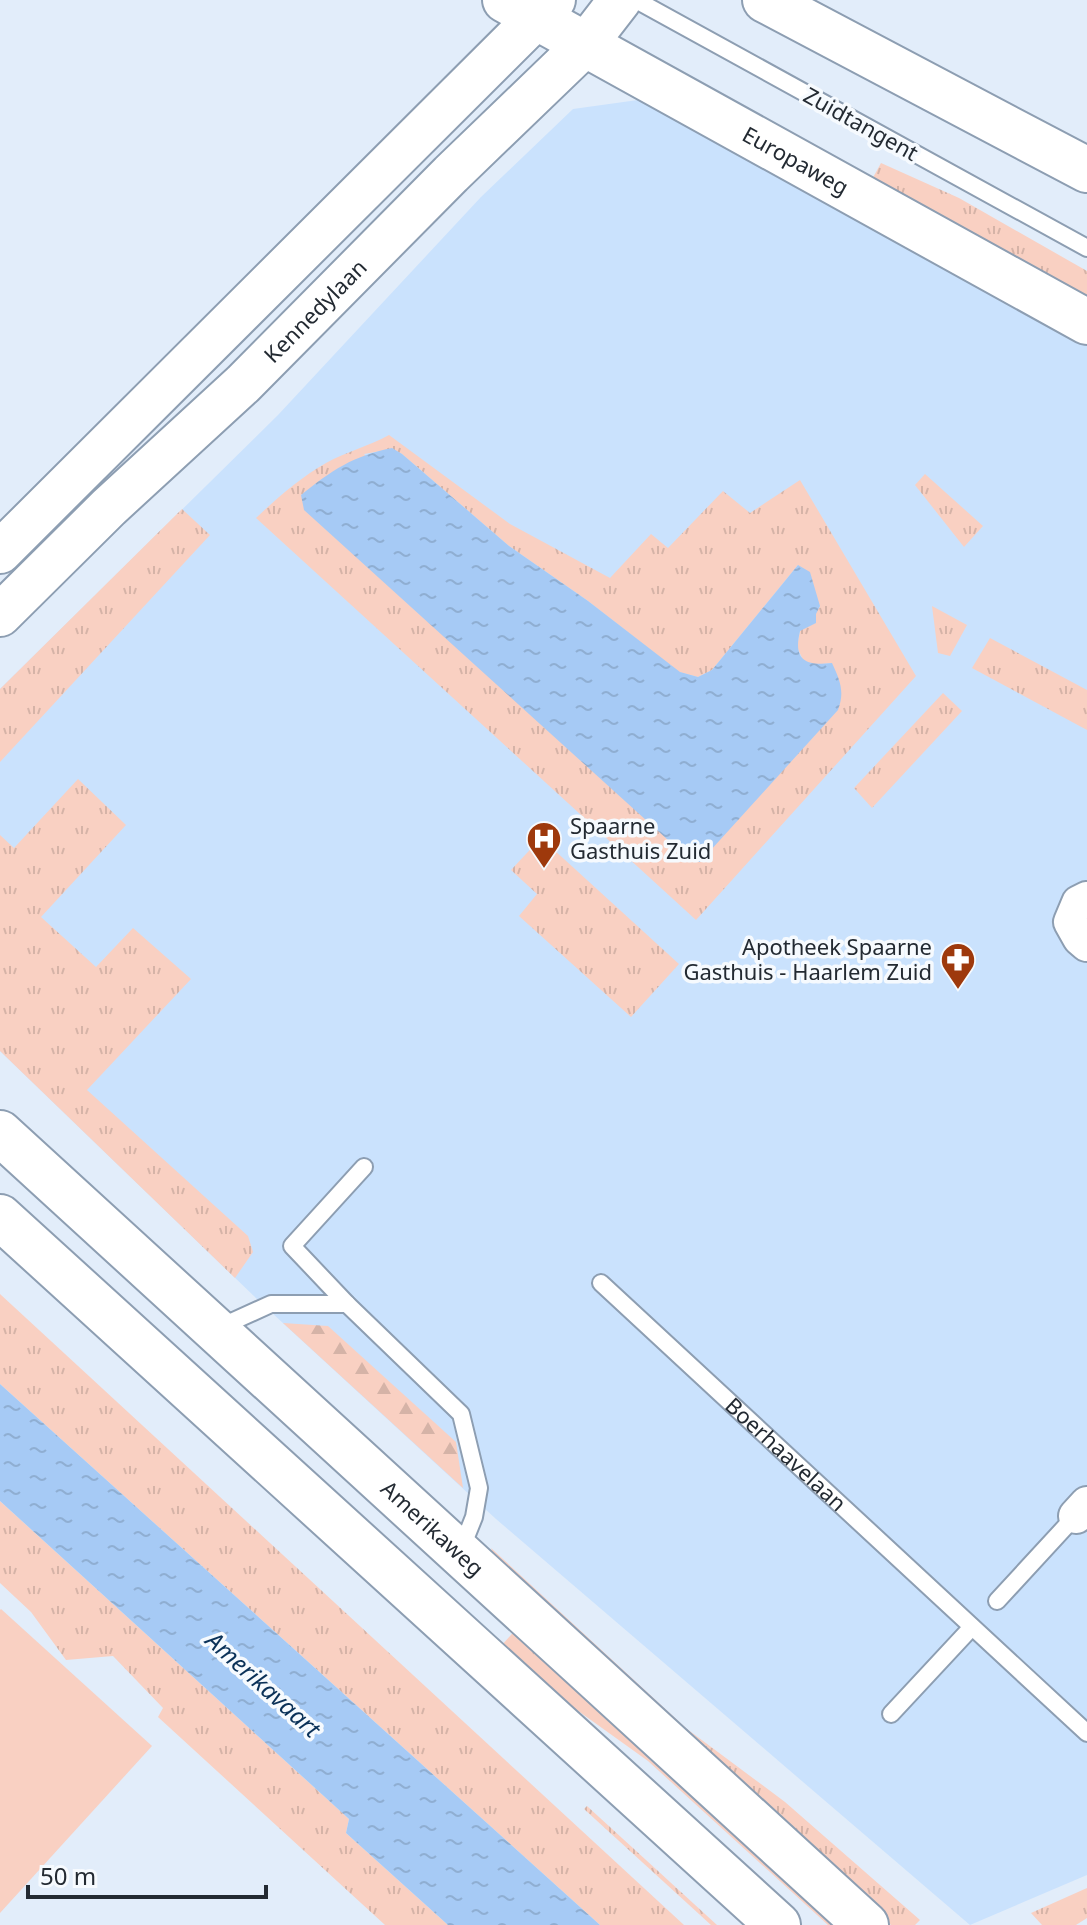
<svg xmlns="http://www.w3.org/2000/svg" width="1087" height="1925" font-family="'Noto Sans',sans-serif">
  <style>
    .built { fill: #cae2fd }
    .grass { fill: url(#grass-tufts); fill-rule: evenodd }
    .forest { fill: url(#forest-firs) }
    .green { fill: #f9d0c2 }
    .water { fill: url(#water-ripples) }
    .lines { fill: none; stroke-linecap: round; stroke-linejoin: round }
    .service-casing { stroke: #8d9eb2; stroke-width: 20 }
    .minor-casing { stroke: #8d9eb2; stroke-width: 38 }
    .tertiary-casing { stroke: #8d9eb2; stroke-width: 46 }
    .secondary-casing { stroke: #8d9eb2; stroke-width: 48 }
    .service { stroke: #fff; stroke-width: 16 }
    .minor { stroke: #fff; stroke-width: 34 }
    .tertiary { stroke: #fff; stroke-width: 42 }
    .secondary { stroke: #fff; stroke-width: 44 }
    .labels { text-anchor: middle; stroke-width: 7; stroke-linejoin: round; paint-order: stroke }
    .street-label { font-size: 22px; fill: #232a32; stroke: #f6fafe }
    .poi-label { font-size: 22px; fill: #232a32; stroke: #f6fafe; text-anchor: start }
    .water-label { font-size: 24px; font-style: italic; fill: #0a3158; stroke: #f6fafe }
  </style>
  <defs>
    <pattern id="grass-tufts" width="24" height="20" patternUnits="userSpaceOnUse" patternTransform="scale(2)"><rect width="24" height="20" fill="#f9d0c2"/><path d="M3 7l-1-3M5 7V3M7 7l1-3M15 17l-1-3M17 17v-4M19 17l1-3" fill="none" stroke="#d5b3a7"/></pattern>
    <pattern id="forest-firs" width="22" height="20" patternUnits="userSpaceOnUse" patternTransform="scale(2)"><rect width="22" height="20" fill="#f9d0c2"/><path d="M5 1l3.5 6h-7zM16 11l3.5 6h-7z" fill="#d5b3a7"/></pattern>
    <pattern id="water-ripples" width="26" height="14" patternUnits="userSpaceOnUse" patternTransform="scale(2)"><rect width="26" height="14" fill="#a6caf5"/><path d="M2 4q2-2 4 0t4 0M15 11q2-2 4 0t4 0" fill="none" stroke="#8faed2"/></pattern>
  </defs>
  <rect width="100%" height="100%" fill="#e2edfa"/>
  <polygon class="built" points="645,99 1087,343 1087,1875 970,1925 496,1519 259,1301 0,1051 0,689 278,415 481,197 573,109"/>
  <g class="grass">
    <polygon points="881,163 959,198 1087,271 1087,302 870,183"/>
    <path d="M389,435L510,524L610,578L651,534L668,548L723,491L750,513L800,480L916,676L696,920L256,518C278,497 300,478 326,463C346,452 369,446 389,435ZM392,449L402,454L509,546L588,601L679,672L698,677L712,670L798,565L820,606L800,631L797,647L803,660L813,665L832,663L690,860L364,454Z"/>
    <polygon points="925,474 983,526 964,547 915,485"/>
    <polygon points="182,509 210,535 0,762 0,689"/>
    <polygon points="932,606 967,625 950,656 938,653"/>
    <polygon points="990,638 1087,690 1087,730 972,668"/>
    <polygon points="943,693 962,711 872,808 854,788"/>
    <polygon points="78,779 126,825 41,917 96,967 133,928 191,979 87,1090 248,1236 253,1252 235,1278 0,1051 0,835 14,848"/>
    <polygon points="541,838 679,964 631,1017 519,916 537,894 511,870"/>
    <polygon points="0,1294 684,1925 600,1925 0,1384"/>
    <polygon points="0,1501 349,1819 346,1833 448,1925 385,1925 158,1717 163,1708 113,1656 66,1660 31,1612 0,1583"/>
    <polygon points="491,1548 687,1729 785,1802 920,1920 915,1925 891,1925 499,1567"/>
    <polygon points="518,1627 845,1925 828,1925 648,1761 556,1695 501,1646"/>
    <polygon points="587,1806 717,1925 711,1925 584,1809"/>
    <polygon points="1087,1888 1087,1918 1076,1925 1042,1925 1031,1913"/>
  </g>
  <polygon class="forest" points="283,1323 328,1326 456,1442 463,1488"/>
  <polygon class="green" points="1,1609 152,1746 0,1913 0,1610"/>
  <g class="water">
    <path d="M392,448L402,454L509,546L588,601L680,672L698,677L712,670L798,565L810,572L820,606L816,614V623L800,631C793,660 805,666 832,663C840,680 845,692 838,710L700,862L690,860L304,510L301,495C332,470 353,456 392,448Z"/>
    <polygon points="0,1384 600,1925 448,1925 346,1833 349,1819 0,1501"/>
  </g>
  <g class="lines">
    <defs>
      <g id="service">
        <polyline points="636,0 1087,248"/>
        <polyline points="364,1167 292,1246 347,1304 461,1414 479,1488 474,1517 460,1552"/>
        <path id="s1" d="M601,1283L1087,1733"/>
        <polyline points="218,1328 271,1304 347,1304"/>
        <polyline points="997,1601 1067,1525"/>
        <polyline points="891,1714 972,1627"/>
      </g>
      <g id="minor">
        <polyline points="1087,899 1079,903 1071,922 1080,938 1087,944"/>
        <polyline points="1076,1516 1087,1504"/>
      </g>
      <g id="tertiary">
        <polyline points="0,552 554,0"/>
        <path id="s2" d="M0,615L109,507L243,384L451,174L586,44L620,0"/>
      </g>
      <g id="secondary">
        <path id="s3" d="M505,0L1087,322"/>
        <polyline points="765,0 1087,170"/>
        <path id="s4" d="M0,1133L866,1925"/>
        <polyline points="0,1217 778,1925"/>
      </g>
    </defs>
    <use href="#service" class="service-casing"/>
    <use href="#minor" class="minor-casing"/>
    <use href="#tertiary" class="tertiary-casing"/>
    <use href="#secondary" class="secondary-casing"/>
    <use href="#service" class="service"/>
    <use href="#minor" class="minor"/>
    <use href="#tertiary" class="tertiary"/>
    <use href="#secondary" class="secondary"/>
  </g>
  <defs>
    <symbol id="hospital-pin" viewBox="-11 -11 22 30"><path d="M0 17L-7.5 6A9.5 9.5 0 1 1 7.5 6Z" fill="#9e390c" stroke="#f6fafe"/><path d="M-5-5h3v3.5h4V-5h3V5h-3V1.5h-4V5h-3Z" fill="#fff"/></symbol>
    <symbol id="pharmacy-pin" viewBox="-11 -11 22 30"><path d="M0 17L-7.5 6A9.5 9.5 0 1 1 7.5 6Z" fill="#9e390c" stroke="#f6fafe"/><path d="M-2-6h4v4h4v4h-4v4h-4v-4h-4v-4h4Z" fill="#fff"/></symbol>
  </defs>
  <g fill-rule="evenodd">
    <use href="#hospital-pin" x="524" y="819" width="40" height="54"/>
    <use href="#pharmacy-pin" x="938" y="940" width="40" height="54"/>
  </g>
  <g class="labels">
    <g class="street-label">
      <text transform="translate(861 124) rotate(29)" y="8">Zuidtangent</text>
      <text dy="8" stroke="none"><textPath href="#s3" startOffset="332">Europaweg</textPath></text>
      <text dy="8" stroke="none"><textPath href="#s2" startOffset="438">Kennedylaan</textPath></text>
      <text dy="8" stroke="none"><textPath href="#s1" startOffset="252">Boerhaavelaan</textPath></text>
      <text dy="8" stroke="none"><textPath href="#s4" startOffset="586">Amerikaweg</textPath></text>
    </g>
    <g class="poi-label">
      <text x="570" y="834">Spaarne<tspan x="570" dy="25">Gasthuis Zuid</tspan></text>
      <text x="932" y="955" text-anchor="end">Apotheek Spaarne<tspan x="932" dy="25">Gasthuis - Haarlem Zuid</tspan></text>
    </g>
    <g class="water-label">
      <text transform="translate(263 1685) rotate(42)" y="8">Amerikavaart</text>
    </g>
  </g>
  <path d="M28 1885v12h238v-12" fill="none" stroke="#232a32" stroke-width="4"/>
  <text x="40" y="1885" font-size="24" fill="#232a32" stroke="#f6fafe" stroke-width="6" paint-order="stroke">50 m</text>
</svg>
